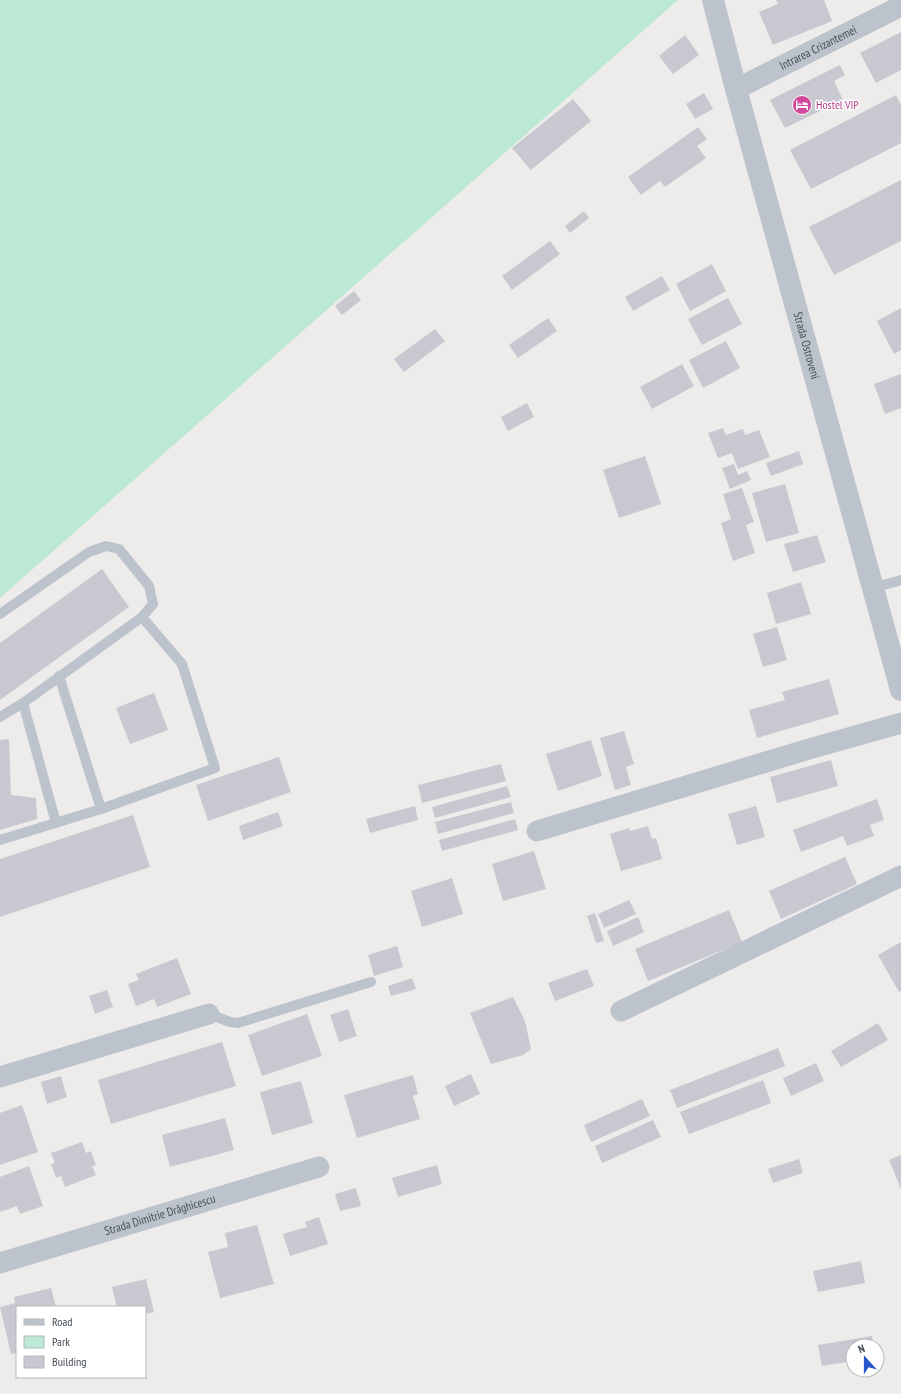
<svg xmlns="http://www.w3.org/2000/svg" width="901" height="1394" font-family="'PT Sans Narrow',sans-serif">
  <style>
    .green { fill: #bce9d4 }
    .building { fill: #c8c9d0 }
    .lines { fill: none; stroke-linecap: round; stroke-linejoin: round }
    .service { stroke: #bdc3cd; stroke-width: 10 }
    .minor { stroke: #bdc3cd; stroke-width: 21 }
    .tertiary { stroke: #bdc3cd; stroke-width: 22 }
    .labels { text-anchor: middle; stroke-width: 3; stroke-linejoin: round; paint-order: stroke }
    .street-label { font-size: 12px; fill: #454c56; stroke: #fff }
    .hotel-label { font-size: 12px; fill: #b23c85; stroke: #fff; text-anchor: start }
  </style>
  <rect width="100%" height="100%" fill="#eeebeb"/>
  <polygon class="green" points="0,0 678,0 0,598"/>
  <g class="building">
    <polygon points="776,0 824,0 832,21 773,45 759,12 778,4"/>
    <polygon points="901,32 901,70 876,83 860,53"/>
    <polygon points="685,35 699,55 673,74 659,56"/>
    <polygon points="840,65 845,75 834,81 843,100 785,128 770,100"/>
    <polygon points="704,93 713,109 695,119 686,104"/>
    <polygon points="896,95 901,105 901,143 811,189 790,150"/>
    <polygon points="573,99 591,121 531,170 512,148"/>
    <polygon points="698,127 707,139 697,146 706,158 665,187 660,181 641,195 628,177"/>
    <polygon points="901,180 901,241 834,275 809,227"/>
    <polygon points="584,211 589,218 570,233 565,226"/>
    <polygon points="550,241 560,254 512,290 502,276"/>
    <polygon points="712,264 726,291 690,311 676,284"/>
    <polygon points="662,276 670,290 633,311 625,297"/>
    <polygon points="354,291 361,300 342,315 335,306"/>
    <polygon points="728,298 742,324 702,345 688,319"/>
    <polygon points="901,308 901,350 894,354 877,321"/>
    <polygon points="548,318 557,331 518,358 509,345"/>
    <polygon points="435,329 445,341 404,372 394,359"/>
    <polygon points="726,341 740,368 703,388 689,360"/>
    <polygon points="682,364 694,386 652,409 640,387"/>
    <polygon points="901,374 901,408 885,414 874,384"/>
    <polygon points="527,403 534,417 508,431 501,417"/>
    <polygon points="723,428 726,435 743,429 745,435 759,430 770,457 738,469 732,453 718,458 708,433"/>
    <polygon points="799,451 803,464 771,476 766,463"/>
    <polygon points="645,456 661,504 619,518 603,470"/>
    <polygon points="734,464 738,475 747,471 751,480 730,489 722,468"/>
    <polygon points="785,484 799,533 766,542 752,493"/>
    <polygon points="742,488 754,522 746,525 755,553 733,561 721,523 731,519 723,494"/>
    <polygon points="817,535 826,562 793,572 784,544"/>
    <polygon points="102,569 129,607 0,700 0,643"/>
    <polygon points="801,582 811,614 776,624 767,593"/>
    <polygon points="777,627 787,660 763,667 753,634"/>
    <polygon points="829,679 839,714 757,738 749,710 785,700 782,692"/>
    <polygon points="154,693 168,730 130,744 116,708"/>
    <polygon points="624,731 634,764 626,767 631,785 615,790 600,738"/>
    <polygon points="9,739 11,795 36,798 37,819 0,830 0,740"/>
    <polygon points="591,740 602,776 558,791 546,754"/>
    <polygon points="279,757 291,792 208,821 196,785"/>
    <polygon points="831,760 838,786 777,803 770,777"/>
    <polygon points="501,764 506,781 422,803 418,785"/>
    <polygon points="507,786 511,797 435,818 432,807"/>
    <polygon points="877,799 884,820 870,825 874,836 847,846 843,836 801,852 793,830"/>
    <polygon points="511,802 514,813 438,834 435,822"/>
    <polygon points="415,806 418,820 370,833 366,819"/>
    <polygon points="756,806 765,837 737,845 728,814"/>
    <polygon points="278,812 283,826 243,840 239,826"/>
    <polygon points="133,815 150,867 0,917 0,859"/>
    <polygon points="515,819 518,830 442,851 439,840"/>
    <polygon points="648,826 652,839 656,838 662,859 621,871 610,834 629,828 630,831"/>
    <polygon points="534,851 546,889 503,901 492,864"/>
    <polygon points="845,857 857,884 781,919 769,891"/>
    <polygon points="452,878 463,914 422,927 411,891"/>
    <polygon points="629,900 636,914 604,928 598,914"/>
    <polygon points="729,910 742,942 648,981 635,949"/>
    <polygon points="595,913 604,941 596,943 587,916"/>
    <polygon points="638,917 644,932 613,946 607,931"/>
    <polygon points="901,942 901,991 899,992 878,955"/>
    <polygon points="397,946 403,967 374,976 368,955"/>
    <polygon points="177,958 191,994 157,1007 154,999 136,1006 128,984 139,980 136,974"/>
    <polygon points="587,969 594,986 555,1001 548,983"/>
    <polygon points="412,978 416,989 391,996 388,986"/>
    <polygon points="107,990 113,1007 95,1014 89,996"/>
    <polygon points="513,997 525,1021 531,1049 523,1055 491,1064 470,1013"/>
    <polygon points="348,1009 357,1036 339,1042 330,1015"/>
    <polygon points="307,1014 322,1056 262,1076 248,1035"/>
    <polygon points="878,1023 888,1040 841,1067 831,1051"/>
    <polygon points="222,1042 236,1086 111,1124 98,1080"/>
    <polygon points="778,1048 785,1066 677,1108 670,1090"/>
    <polygon points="816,1063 824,1081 791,1096 783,1078"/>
    <polygon points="471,1074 480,1094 454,1106 445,1086"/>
    <polygon points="413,1075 418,1094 413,1096 420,1119 357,1138 344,1095"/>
    <polygon points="61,1076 67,1097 47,1104 41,1082"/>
    <polygon points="763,1080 771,1103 689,1134 680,1112"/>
    <polygon points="301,1081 313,1123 272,1135 260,1092"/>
    <polygon points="642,1099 650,1116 591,1142 584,1125"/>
    <polygon points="22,1105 38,1152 0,1165 0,1113"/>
    <polygon points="225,1118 234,1150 170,1167 162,1135"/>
    <polygon points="653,1120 661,1137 602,1163 595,1146"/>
    <polygon points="82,1142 86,1153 91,1151 96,1165 92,1166 96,1175 65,1187 61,1176 56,1178 51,1164 55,1163 51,1153"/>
    <polygon points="901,1155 901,1189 889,1160"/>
    <polygon points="799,1159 803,1173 773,1183 768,1169"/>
    <polygon points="437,1165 442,1184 398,1197 392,1178"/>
    <polygon points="29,1166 43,1206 20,1214 17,1206 0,1212 0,1177"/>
    <polygon points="356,1188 361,1206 340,1211 335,1194"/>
    <polygon points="319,1217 328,1244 290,1256 283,1234 307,1227 305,1222"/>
    <polygon points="257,1225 274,1284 220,1298 208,1252 228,1247 225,1233"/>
    <polygon points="861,1261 865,1283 818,1292 813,1271"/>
    <polygon points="146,1279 154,1312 145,1314 145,1307 117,1307 112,1287"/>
    <polygon points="51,1288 56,1307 17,1307 17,1353 11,1354 0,1307 15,1303 14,1297"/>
    <polygon points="872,1336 873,1346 853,1346 853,1361 822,1366 818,1345"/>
  </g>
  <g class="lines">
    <g class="service">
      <polyline points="873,588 901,580"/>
      <polyline points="0,614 89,552 106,546 119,549 149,586 153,604 142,617 23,703 0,717"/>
      <polyline points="23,703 56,823"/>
      <polyline points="101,809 215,768 182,664 142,617"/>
      <polyline points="0,840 101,809 59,676"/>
      <polyline points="209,1014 230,1022 238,1023 371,982"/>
    </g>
    <g class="minor">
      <path id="s1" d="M736,89L901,6"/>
      <polyline points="537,831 809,749 901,723"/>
      <polyline points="621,1011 901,876"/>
      <polyline points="0,1077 209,1014"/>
      <path id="s2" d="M0,1263L319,1167"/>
    </g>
    <path class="tertiary" id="s3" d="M713,0L736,89L901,690"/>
  </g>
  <defs>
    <symbol id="hotel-disc" viewBox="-11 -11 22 22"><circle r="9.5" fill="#d1479c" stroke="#fff"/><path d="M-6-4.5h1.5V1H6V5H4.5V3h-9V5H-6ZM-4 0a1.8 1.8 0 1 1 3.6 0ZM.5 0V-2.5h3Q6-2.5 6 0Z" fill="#fff"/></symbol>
  </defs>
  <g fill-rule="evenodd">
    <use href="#hotel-disc" x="791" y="94" width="22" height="22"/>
  </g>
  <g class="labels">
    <g class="street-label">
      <text dy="4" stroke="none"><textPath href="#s1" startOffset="92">Intrarea Crizantemei</textPath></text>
      <text dy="4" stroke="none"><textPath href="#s3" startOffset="358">Strada Ostroveni</textPath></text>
      <text dy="4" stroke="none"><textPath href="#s2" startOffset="167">Strada Dimitrie Drăghicescu</textPath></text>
    </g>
    <g class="hotel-label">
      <text x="816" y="109">Hostel VIP</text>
    </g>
  </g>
  <rect x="16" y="1306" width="130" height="72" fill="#ffffff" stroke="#b5b7bb"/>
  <rect x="24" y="1319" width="20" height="6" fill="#bdc3cd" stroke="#b5b7bb"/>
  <text x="52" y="1326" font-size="12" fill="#454c56">Road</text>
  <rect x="24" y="1336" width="20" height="12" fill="#bce9d4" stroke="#b5b7bb"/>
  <text x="52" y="1346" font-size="12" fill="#454c56">Park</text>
  <rect x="24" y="1356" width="20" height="12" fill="#c8c9d0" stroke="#b5b7bb"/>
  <text x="52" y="1366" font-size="12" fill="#454c56">Building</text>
  <g transform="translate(865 1358) rotate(339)"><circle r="19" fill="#ffffff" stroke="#b5b7bb"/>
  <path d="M0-3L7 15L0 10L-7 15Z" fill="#2855ca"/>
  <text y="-6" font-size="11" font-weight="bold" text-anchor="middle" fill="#454c56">N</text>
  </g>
</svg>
